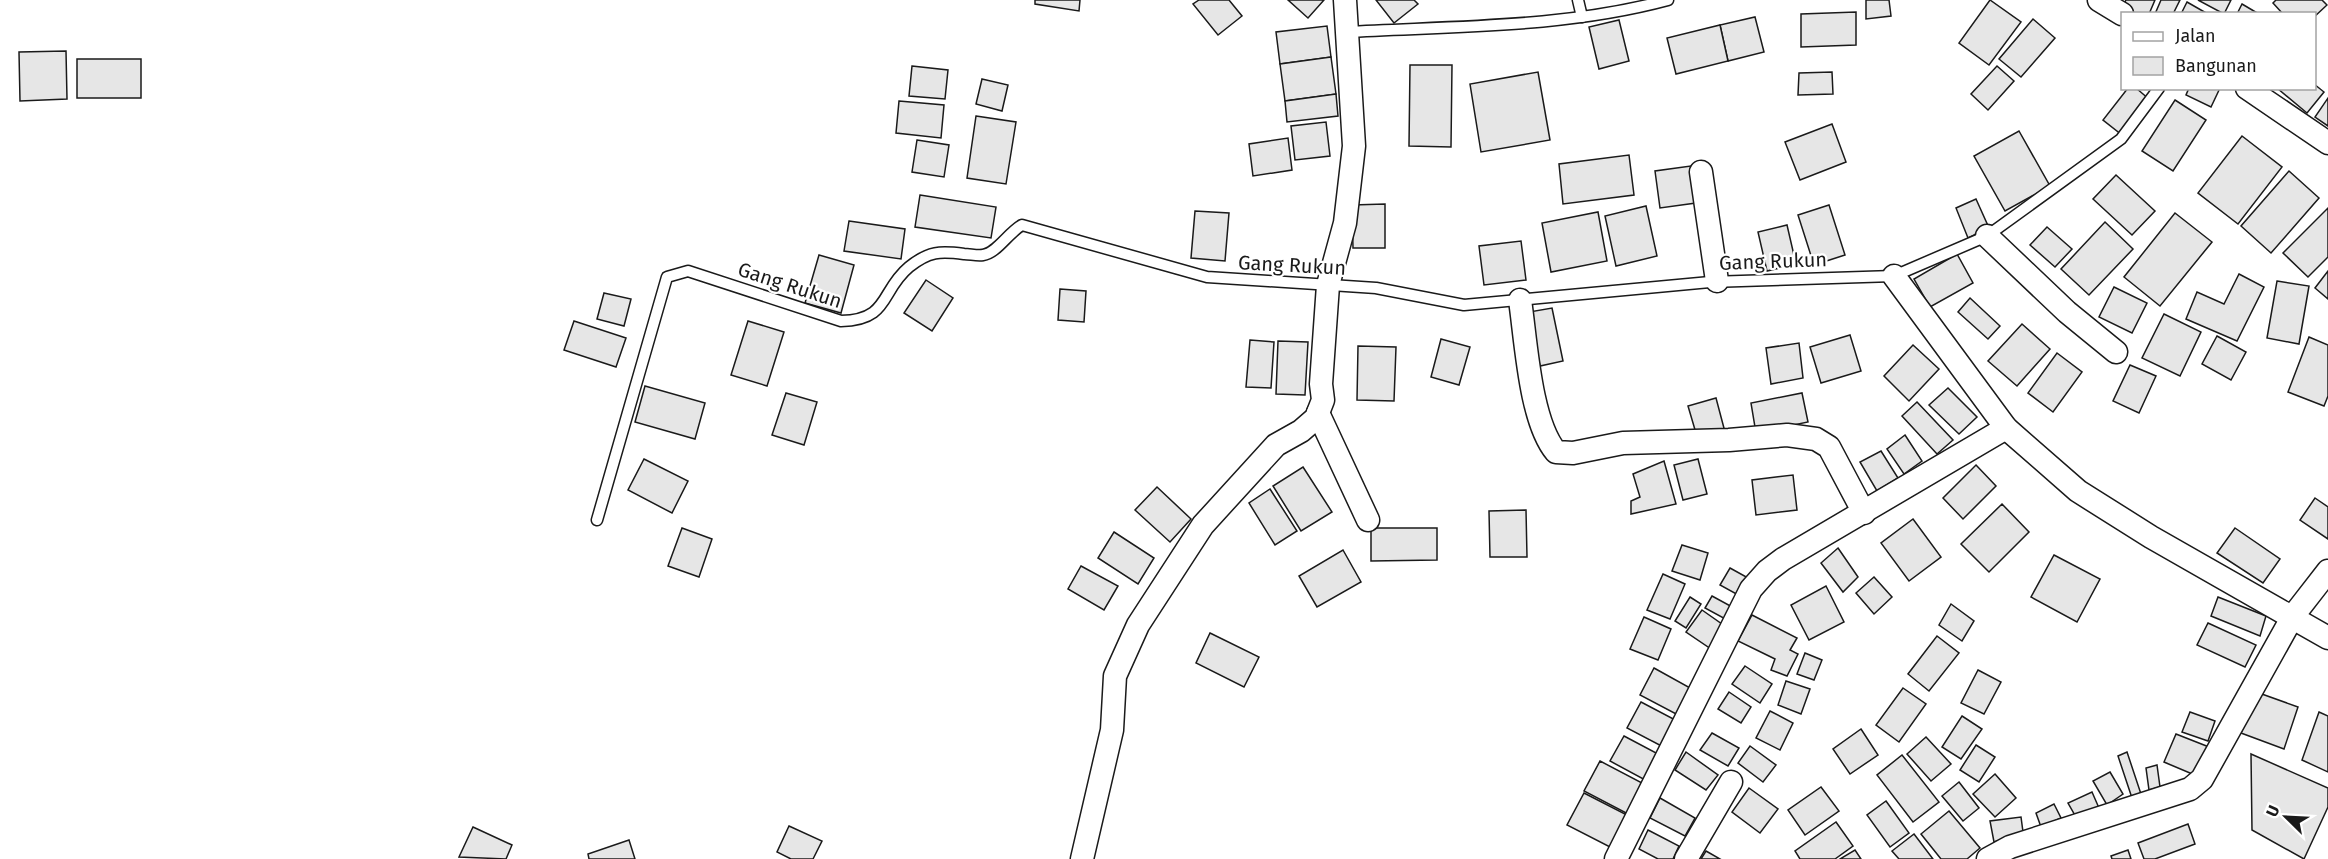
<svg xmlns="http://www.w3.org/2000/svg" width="2328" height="859" font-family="'Fira Sans',sans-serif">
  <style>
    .building { fill: #e6e6e6; stroke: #1a1a1a; stroke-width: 1.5 }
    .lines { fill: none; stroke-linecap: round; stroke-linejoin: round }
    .lane-casing { stroke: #1a1a1a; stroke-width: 13 }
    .street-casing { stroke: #1a1a1a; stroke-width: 25 }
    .lane { stroke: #fff; stroke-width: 10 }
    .street { stroke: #fff; stroke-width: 22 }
    .labels { text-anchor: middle; stroke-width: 4.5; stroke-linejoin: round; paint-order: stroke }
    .street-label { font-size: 20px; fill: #1a1a1a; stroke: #fff }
  </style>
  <rect width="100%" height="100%" fill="#fff"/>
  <g class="building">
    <polygon points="1035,0 1080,0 1079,11 1035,4"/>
    <polygon points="1199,0 1229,0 1242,16 1218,35 1193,4"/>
    <polygon points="1288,0 1324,0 1308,18"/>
    <polygon points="1376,0 1414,0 1418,4 1394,23"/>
    <polygon points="1866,0 1889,0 1891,16 1866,19"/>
    <polygon points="1990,0 2021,22 1989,65 1959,43"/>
    <polygon points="2126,0 2155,0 2149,14 2127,14 2121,10"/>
    <polygon points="2161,0 2180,0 2173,14 2155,14"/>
    <polygon points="2198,0 2231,0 2224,14"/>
    <polygon points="2276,0 2322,0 2327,5 2314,17 2314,14 2283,14 2273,3"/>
    <polygon points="2187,2 2208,14 2181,14"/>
    <polygon points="2242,4 2259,14 2237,14"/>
    <polygon points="1856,12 1856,45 1801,47 1801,14"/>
    <polygon points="1755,17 1764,52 1728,61 1720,25"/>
    <polygon points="2033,19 2055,38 2021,77 1999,59"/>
    <polygon points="1619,20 1629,61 1599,69 1589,27"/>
    <polygon points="1720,25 1728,61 1676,74 1667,38"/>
    <polygon points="1327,26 1331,57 1280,64 1276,32"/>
    <polygon points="66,51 67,99 20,101 19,52"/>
    <polygon points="1331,57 1336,94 1285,101 1280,64"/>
    <rect x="77" y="59" width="64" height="39"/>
    <polygon points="1410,65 1452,65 1451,147 1409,146"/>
    <polygon points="912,66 948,70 945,99 909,96"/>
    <polygon points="1997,66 2014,81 1988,110 1971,94"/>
    <polygon points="1538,72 1550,140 1481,152 1470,84"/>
    <polygon points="1832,72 1833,94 1798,95 1799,73"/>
    <polygon points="982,79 1008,85 1002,111 976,104"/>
    <polygon points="2314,84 2324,92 2307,113 2277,88 2314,88"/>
    <polygon points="2128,88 2136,88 2150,100 2122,135 2103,120"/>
    <polygon points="2189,88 2220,88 2211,107 2186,95"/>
    <polygon points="1336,94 1338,116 1287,122 1285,101"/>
    <polygon points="2328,98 2328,126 2315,117"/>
    <polygon points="2175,100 2206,120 2173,171 2142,151"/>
    <polygon points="899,101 944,105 941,138 896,133"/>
    <polygon points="976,116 1016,122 1006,184 967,178"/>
    <polygon points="1326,122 1330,156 1295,160 1291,126"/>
    <polygon points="1832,124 1846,162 1800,180 1785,142"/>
    <polygon points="2019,131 2050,186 2005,211 1974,156"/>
    <polygon points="2242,136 2282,167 2238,224 2198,193"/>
    <polygon points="1288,138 1292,170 1253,176 1249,144"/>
    <polygon points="917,140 949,145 944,177 912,172"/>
    <polygon points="1629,155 1634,195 1563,204 1559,164"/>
    <polygon points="1698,165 1703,202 1660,208 1655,171"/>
    <polygon points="2289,171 2319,198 2271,253 2241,226"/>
    <polygon points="2116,175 2155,211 2132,235 2093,199"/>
    <polygon points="920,195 996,207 991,238 915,227"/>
    <polygon points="1976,199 1989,228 1968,238 1956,208"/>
    <polygon points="1385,204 1385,248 1353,248 1352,205"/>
    <polygon points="1829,205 1845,255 1814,265 1798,215"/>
    <polygon points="1646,206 1657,256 1616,266 1605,216"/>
    <polygon points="2328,208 2328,257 2308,277 2283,253"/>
    <polygon points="1195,211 1229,213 1225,261 1191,258"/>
    <polygon points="1598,212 1607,261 1551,272 1542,223"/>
    <polygon points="2175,213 2212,242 2160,306 2124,277"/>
    <polygon points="849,221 905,229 901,259 844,251"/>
    <polygon points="2105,222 2133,249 2089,295 2061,269"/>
    <polygon points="1787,225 1796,264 1767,271 1758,232"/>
    <polygon points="2047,227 2072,249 2055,267 2030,245"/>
    <polygon points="1521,241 1526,280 1484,285 1479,246"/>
    <polygon points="1957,254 1973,283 1930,307 1914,279"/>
    <polygon points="819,255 854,265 841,313 805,303"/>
    <polygon points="2328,271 2328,299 2315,288"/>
    <polygon points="2239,274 2264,287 2237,341 2186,319 2197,292 2224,304"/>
    <polygon points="926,280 953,298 932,331 904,313"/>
    <polygon points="2277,281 2309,286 2299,344 2267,338"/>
    <polygon points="2114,287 2147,303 2132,333 2099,317"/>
    <polygon points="1060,289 1086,291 1084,322 1058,320"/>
    <polygon points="604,293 631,299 624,326 597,319"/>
    <polygon points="1970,298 2000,326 1988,339 1958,312"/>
    <polygon points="1552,308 1563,361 1540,366 1529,312"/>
    <polygon points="2164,314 2201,332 2180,376 2142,358"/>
    <polygon points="574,321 626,338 616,367 564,350"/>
    <polygon points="748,321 784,332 767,386 731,375"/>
    <polygon points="2022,324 2050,349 2017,386 1988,361"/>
    <polygon points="1850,335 1861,371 1821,383 1810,347"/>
    <polygon points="2217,336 2246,352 2231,380 2202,364"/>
    <polygon points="2309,337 2328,345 2328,396 2324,406 2288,392"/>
    <polygon points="1441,339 1470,347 1459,385 1431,377"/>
    <polygon points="1250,340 1274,342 1271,388 1246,387"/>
    <polygon points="1278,341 1308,342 1305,395 1276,394"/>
    <polygon points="1799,343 1803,378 1771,384 1766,348"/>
    <polygon points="1913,345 1939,369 1909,401 1884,376"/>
    <polygon points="1358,346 1396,347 1394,401 1357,400"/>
    <polygon points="2057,353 2082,372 2053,412 2028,393"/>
    <polygon points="2130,365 2156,376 2139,413 2113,401"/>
    <polygon points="645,386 705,403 695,439 635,422"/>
    <polygon points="1948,388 1977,417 1959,434 1929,405"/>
    <polygon points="786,393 817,402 804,445 772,435"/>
    <polygon points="1802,393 1808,422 1756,433 1751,403"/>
    <polygon points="1716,398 1725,432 1698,440 1688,406"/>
    <polygon points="1917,402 1953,440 1937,454 1902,416"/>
    <polygon points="1905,435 1922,461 1904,474 1887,449"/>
    <polygon points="1881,451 1898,478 1877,491 1860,462"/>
    <polygon points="644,459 688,481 672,513 628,490"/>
    <polygon points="1698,459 1707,494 1683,500 1674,465"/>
    <polygon points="1664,461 1676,504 1631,514 1631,501 1640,497 1633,474"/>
    <polygon points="1976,465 1996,486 1963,519 1943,498"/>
    <polygon points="1303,467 1332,512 1301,531 1273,486"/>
    <polygon points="1793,475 1797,510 1756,515 1752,480"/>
    <polygon points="1157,487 1191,519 1170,542 1135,510"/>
    <polygon points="1270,489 1297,531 1275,545 1249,503"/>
    <polygon points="2315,498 2328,507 2328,539 2300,520"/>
    <polygon points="2002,504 2029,532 1989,572 1961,544"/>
    <polygon points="1526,510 1527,557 1490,557 1489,511"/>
    <polygon points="1913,519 1941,557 1909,581 1881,543"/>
    <polygon points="682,528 712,539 699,577 668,566"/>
    <polygon points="1371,528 1437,528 1437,560 1371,561"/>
    <polygon points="2235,528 2280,559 2263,583 2217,553"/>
    <polygon points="1114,532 1154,558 1138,584 1098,558"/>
    <polygon points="1682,545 1708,553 1700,580 1672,571"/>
    <polygon points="1838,548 1858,577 1843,592 1821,563"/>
    <polygon points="1343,550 1361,582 1317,607 1299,576"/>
    <polygon points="2054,555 2100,579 2077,622 2031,597"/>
    <polygon points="1081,566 1118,586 1104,610 1068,589"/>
    <polygon points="1730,568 1750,579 1740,596 1720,585"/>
    <polygon points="1663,574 1685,584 1670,619 1647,610"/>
    <polygon points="1874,577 1892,597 1874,614 1856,593"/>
    <polygon points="1826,586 1844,622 1809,640 1791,605"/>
    <polygon points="1712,596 1736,609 1729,621 1705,608"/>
    <polygon points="1690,597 1701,604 1686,628 1675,621"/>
    <polygon points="2218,597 2266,616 2260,636 2211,616"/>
    <polygon points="1951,604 1974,621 1962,641 1939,625"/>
    <polygon points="1702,610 1729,629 1714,651 1686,632"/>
    <polygon points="1752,615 1797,638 1790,650 1798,654 1787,676 1771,670 1775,659 1738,641"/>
    <polygon points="1644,617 1671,629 1658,660 1630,649"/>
    <polygon points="2208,623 2256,645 2245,667 2197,645"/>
    <polygon points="1210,633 1259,657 1244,687 1196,663"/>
    <polygon points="1937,636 1959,653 1929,691 1908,674"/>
    <polygon points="1805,653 1822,660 1814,680 1797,674"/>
    <polygon points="1745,666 1772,684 1760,703 1732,684"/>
    <polygon points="1654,668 1692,689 1678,715 1640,695"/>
    <polygon points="1978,670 2001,682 1984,714 1961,703"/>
    <polygon points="1786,681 1810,689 1801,714 1778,705"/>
    <polygon points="1903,688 1926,704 1899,742 1876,725"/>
    <polygon points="1729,692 1751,707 1741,723 1718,709"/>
    <polygon points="2259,693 2298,707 2284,749 2241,733"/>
    <polygon points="1641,702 1683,724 1669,750 1627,728"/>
    <polygon points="1770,711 1793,723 1780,750 1756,738"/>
    <polygon points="2190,712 2215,721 2208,741 2182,732"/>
    <polygon points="2319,712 2328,716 2328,772 2302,760"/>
    <polygon points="1962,716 1982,729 1961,759 1942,747"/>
    <polygon points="1861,729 1878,755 1850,774 1833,749"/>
    <polygon points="1712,733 1739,748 1728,766 1700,750"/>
    <polygon points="2176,734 2209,747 2197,776 2164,762"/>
    <polygon points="1624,736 1660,755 1647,781 1610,761"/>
    <polygon points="1926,737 1951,764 1931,781 1907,754"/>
    <polygon points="1976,745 1995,757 1979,782 1960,770"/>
    <polygon points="1750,746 1776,765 1763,782 1738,763"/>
    <polygon points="1686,752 1718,775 1706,790 1675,770"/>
    <polygon points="2127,752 2141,794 2132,798 2118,756"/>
    <polygon points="2251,754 2328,788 2328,807 2304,859 2252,830"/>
    <polygon points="1902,755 1939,802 1913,822 1877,775"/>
    <polygon points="1600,761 1644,784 1628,814 1584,791"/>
    <polygon points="2157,765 2160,787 2149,790 2146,768"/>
    <polygon points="2110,772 2123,794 2107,805 2093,781"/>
    <polygon points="1995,774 2016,798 1995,817 1973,794"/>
    <polygon points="1959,782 1979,808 1963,821 1942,796"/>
    <polygon points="1821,787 1839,811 1805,835 1788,810"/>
    <polygon points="1749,788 1778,809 1760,833 1732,812"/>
    <polygon points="2092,792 2099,808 2076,817 2068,803"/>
    <polygon points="1584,793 1627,815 1610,847 1567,825"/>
    <polygon points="1660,798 1695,818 1685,836 1650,818"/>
    <polygon points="1886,801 1909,833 1890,847 1867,815"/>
    <polygon points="2054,804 2061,818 2041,827 2036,813"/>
    <polygon points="1949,811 1980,848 1967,859 1941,859 1921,834"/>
    <polygon points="2021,817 2023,832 1994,842 1990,821"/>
    <polygon points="1836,822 1853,846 1835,859 1800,859 1795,851"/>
    <polygon points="2188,824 2195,844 2155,859 2144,859 2138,843"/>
    <polygon points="789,826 822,841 813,859 791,859 777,852"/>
    <polygon points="473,827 512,845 506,859 459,857"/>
    <polygon points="1648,830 1679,846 1673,859 1658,859 1639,849"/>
    <polygon points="1914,834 1933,859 1899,859 1892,851"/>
    <polygon points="629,840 635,859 589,859 588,854"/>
    <polygon points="1855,850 1861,859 1840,859"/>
    <polygon points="2128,850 2131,859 2112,859 2111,856"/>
    <polygon points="1706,851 1720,859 1701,859"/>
  </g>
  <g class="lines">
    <defs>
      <g id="lane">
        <polyline points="1578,0 1582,17"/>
        <path d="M1346,32C1454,26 1564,28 1668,0"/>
        <path d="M597,520L667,277L688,271L841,321C890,320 880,291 909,267C929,251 940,251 964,254C970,254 977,256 983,255C997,253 1008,233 1022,225L1207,277L1376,288L1464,305L1710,282L1894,276L1987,236L2121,139L2159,88"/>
      </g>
      <g id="street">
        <polyline points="2099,0 2122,14"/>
        <polyline points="2247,88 2328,143"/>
        <polyline points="1701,172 1717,281"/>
        <polyline points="1987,236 2067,312 2116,352"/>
        <polyline points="1894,276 2006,428 2078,491 2151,537 2328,638"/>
        <path d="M1520,300C1526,341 1530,421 1556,452L1573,453L1623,443L1729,440L1787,435L1816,439L1829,447L1864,513"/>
        <polyline points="1318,413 1368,520"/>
        <polyline points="1082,859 1112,730 1115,676 1138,625 1203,525 1276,445 1301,431 1316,418 1323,400 1321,384 1328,285 1345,223 1354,146 1345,0"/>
        <polyline points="1616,859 1751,589 1767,571 1783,559 2006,428"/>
        <polyline points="1686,859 1731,782"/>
        <polyline points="1988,859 2010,847 2190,789 2202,779 2293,616 2328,571"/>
      </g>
    </defs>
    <use href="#lane" class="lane-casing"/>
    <use href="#street" class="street-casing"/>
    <use href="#lane" class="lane"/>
    <use href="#street" class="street"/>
  </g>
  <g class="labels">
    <g class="street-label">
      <text transform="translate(1773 261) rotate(-2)" y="7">Gang Rukun</text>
      <text transform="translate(1292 265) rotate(3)" y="7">Gang Rukun</text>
      <text transform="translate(790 285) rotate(18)" y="7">Gang Rukun</text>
    </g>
  </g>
  <rect x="2121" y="12" width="195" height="78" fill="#ffffff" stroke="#a3a3a3" stroke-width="1.5"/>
  <rect x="2133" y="32" width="30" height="9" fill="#ffffff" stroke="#a3a3a3" stroke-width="1.5"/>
  <text x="2175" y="42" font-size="18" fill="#1a1a1a">Jalan</text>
  <rect x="2133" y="57" width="30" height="18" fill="#e6e6e6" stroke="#a3a3a3" stroke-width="1.5"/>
  <text x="2175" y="72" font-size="18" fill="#1a1a1a">Bangunan</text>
  <g transform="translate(2286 817) rotate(294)" stroke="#ffffff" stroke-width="4.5" paint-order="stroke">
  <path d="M0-4.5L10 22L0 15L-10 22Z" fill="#1a1a1a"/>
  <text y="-9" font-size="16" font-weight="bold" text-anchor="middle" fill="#1a1a1a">U</text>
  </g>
</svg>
